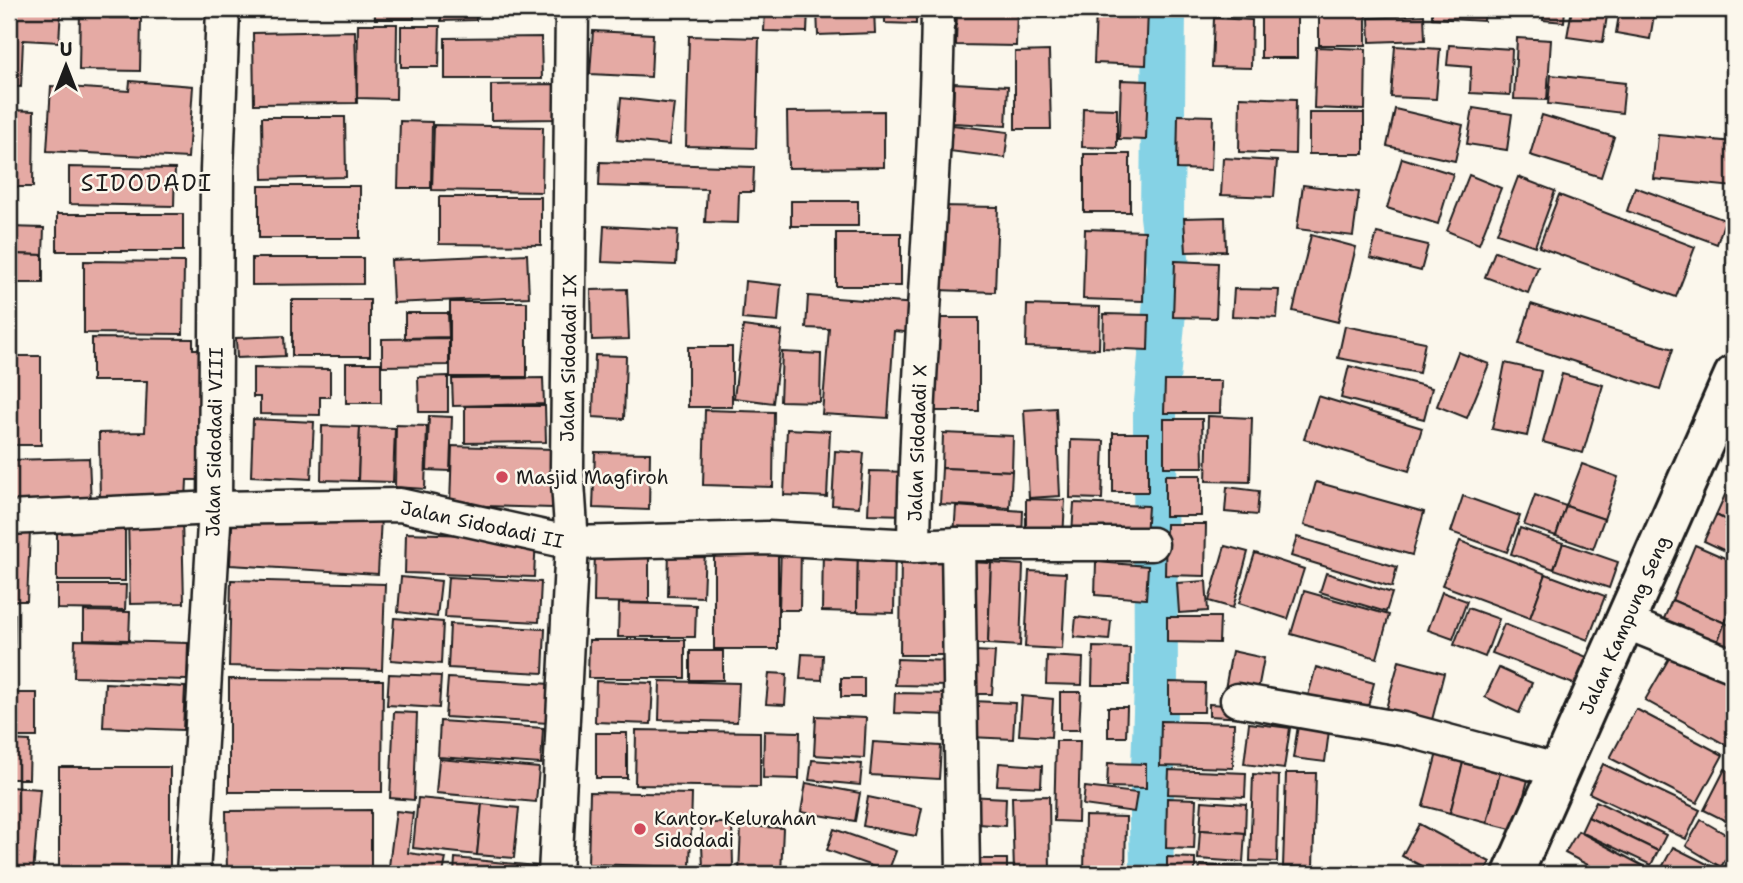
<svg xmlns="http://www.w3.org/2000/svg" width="1743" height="883" font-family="'Shantell Sans',sans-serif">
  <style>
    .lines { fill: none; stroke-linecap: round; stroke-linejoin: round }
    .canal { stroke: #85d2e5; stroke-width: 44 }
    .building { fill: #e5aaa4; stroke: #1c1c1c; stroke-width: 2 }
    .minor-casing { stroke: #1c1c1c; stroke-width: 37 }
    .tertiary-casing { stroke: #1c1c1c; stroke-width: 44 }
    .minor { stroke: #fbf7ec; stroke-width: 32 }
    .tertiary { stroke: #fbf7ec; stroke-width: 38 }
    .poi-dot { fill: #d1495b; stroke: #fbf7ec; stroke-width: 2.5 }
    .labels { text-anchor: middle; stroke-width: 5; stroke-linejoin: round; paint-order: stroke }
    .street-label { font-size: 19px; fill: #1c1c1c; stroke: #fbf7ec }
    .poi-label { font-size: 19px; fill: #1c1c1c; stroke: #fbf7ec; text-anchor: start }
    .quarter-label { font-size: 23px; letter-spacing: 2px; fill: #1c1c1c; stroke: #fbf7ec }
  </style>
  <rect width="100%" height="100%" fill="#fbf7ec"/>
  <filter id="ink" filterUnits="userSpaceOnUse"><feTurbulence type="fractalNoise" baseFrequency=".0143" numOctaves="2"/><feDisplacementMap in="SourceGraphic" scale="14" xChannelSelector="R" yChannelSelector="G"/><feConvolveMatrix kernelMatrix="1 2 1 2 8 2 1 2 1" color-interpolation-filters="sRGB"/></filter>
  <g filter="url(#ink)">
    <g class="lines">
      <polyline class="canal" points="1152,874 1151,821 1156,685 1155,414 1168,266 1162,216 1164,9"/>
    </g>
    <g class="building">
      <polygon points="9,9 61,9 59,42 23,40 21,87 9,86"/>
      <polygon points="80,9 110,9 110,18 141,18 140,71 79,70"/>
      <polygon points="117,9 176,9 176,15 117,13"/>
      <rect x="375" y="9" width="39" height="10"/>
      <polygon points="441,9 476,9 476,20 441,21"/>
      <polygon points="683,9 756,9 735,11"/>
      <polygon points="765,9 808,9 807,32 764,31"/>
      <polygon points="817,9 874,9 875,33 818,35"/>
      <polygon points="885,9 916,9 916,24 885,23"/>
      <polygon points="957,9 1017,9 1016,46 956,45"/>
      <polygon points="1096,9 1148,9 1146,65 1094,63"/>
      <rect x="1261" y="9" width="36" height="49"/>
      <polygon points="1432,9 1485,9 1484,21 1432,18"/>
      <polygon points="1544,9 1565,9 1564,22 1543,20"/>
      <polygon points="1572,9 1608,9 1603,42 1567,37"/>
      <polygon points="1620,9 1655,9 1650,39 1616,33"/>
      <polygon points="1663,9 1697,9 1697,11 1664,16"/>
      <rect x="1319" y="12" width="47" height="33"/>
      <polygon points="1424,15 1425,40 1370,42 1369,18"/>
      <polygon points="1214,18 1252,20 1251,68 1212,67"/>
      <polygon points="358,24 397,24 396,99 357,98"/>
      <polygon points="401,26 440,26 439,67 401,67"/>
      <polygon points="355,31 357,103 254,104 253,33"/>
      <polygon points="593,31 653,34 651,77 590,74"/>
      <polygon points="689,36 759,38 756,148 686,146"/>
      <polygon points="541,37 542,79 445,79 445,38"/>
      <polygon points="1517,38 1551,40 1547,100 1514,99"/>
      <polygon points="1449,45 1512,49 1510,95 1470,93 1471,67 1447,65"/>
      <polygon points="1395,46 1440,49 1436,99 1391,97"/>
      <polygon points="1316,47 1366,49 1365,110 1314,108"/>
      <polygon points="1049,51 1051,129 1015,129 1015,52"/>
      <polygon points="1551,75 1625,83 1622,113 1548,104"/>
      <polygon points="1121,80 1148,81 1146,140 1119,139"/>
      <polygon points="130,81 193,86 188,158 47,151 51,86 129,91"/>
      <polygon points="954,83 1008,86 1006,126 953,123"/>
      <polygon points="556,84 556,119 491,120 491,85"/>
      <polygon points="1240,97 1296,99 1295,154 1239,152"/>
      <polygon points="621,98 674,104 669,145 617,140"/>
      <polygon points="1083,108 1117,109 1117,148 1082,147"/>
      <polygon points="1473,108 1512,114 1507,150 1467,144"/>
      <polygon points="1395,109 1463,125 1455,161 1387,146"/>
      <polygon points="9,110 34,111 33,187 9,187"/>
      <polygon points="884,111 884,167 788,168 787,112"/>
      <rect x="1309" y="113" width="55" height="41"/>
      <polygon points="1178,115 1213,116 1211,170 1177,169"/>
      <polygon points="1542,115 1614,137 1601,177 1530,155"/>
      <polygon points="262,117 345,117 346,177 263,179"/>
      <polygon points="400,121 432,122 431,188 398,188"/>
      <polygon points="434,125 543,127 542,192 432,190"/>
      <polygon points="953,125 1008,132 1005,158 949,151"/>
      <polygon points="1658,135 1734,142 1734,187 1654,179"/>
      <rect x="1084" y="154" width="46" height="58"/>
      <polygon points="1223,158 1277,161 1274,197 1221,195"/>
      <polygon points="1402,158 1453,174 1438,224 1387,208"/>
      <polygon points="600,162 754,167 753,192 739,192 738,223 705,222 707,189 599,186"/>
      <polygon points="69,167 175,169 174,206 69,204"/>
      <polygon points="1469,175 1501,188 1479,244 1447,231"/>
      <polygon points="1518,177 1555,191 1535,246 1497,233"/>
      <polygon points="1303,185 1359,192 1353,236 1297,229"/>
      <rect x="259" y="186" width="101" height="52"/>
      <polygon points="1635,187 1725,220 1717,244 1627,211"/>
      <polygon points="1559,195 1695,247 1676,297 1539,247"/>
      <polygon points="439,197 541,197 541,245 439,244"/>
      <rect x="791" y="201" width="67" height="25"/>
      <polygon points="939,206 998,207 995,292 937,290"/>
      <rect x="57" y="214" width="126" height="37"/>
      <polygon points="1225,217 1226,251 1186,252 1184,218"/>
      <polygon points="604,226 678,230 676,265 602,262"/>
      <polygon points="9,227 44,228 43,255 9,254"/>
      <polygon points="1085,229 1145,231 1143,301 1083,299"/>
      <rect x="836" y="233" width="65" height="53"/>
      <polygon points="1377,233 1428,245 1421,271 1370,258"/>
      <polygon points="1311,235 1356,247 1338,322 1293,311"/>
      <polygon points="1495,251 1538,267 1528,293 1485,277"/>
      <polygon points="9,254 43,255 43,283 9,283"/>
      <polygon points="527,254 529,297 393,303 391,260"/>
      <polygon points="252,258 363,258 363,284 252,285"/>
      <polygon points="84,261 184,262 183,334 84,333"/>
      <polygon points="1175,261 1218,263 1216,318 1173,317"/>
      <polygon points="745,281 781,285 778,322 742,319"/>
      <polygon points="627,289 629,339 592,340 591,290"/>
      <polygon points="1234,289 1279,290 1277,318 1232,316"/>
      <polygon points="808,296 917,304 915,333 894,331 888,418 822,414 829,329 806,328"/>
      <rect x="292" y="300" width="78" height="56"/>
      <rect x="450" y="302" width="77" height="75"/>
      <polygon points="1531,304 1673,349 1660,389 1519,344"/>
      <polygon points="1027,305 1100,307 1099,349 1026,347"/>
      <polygon points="405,313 448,313 449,337 405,338"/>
      <polygon points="1104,314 1149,315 1148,350 1103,348"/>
      <rect x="928" y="318" width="51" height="93"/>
      <polygon points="743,326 782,331 773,403 734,398"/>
      <polygon points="1345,326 1425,342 1419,373 1338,358"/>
      <polygon points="284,336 285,356 237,358 236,338"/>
      <polygon points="92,338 193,339 193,349 202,349 200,480 187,480 186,501 100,506 99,433 145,432 147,381 92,381"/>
      <polygon points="449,338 449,365 382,366 382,339"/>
      <rect x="688" y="347" width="44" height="60"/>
      <polygon points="782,352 821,354 820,402 780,401"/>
      <polygon points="1458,352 1489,364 1467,418 1437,406"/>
      <polygon points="595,355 626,356 624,419 593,417"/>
      <rect x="9" y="356" width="32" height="89"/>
      <rect x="346" y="363" width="35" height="40"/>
      <polygon points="1505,363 1541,371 1527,436 1492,429"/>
      <polygon points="1349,366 1432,388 1424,419 1341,398"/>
      <polygon points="253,368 330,369 330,397 320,397 320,415 260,414 260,397 253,397"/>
      <polygon points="1562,374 1603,385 1583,453 1543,442"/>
      <polygon points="448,376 448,412 419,412 418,377"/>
      <polygon points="543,378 544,404 453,406 452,379"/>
      <polygon points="1165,381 1221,381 1220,413 1164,413"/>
      <polygon points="1318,396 1422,428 1409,471 1304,439"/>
      <polygon points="465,406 545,406 546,442 465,443"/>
      <polygon points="1056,408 1060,496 1029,498 1024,410"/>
      <polygon points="705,410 774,412 773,487 703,485"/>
      <polygon points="429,416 452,417 450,471 427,470"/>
      <polygon points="1208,416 1252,418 1250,482 1206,481"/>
      <polygon points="253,419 314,422 311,479 251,476"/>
      <polygon points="1164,419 1202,419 1203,467 1164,467"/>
      <polygon points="396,425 427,426 425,489 395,487"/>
      <polygon points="322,426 360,427 358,481 321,480"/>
      <polygon points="360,427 395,428 393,482 358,481"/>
      <polygon points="787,429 830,431 827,497 784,495"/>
      <polygon points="943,433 1013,436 1012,471 942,468"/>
      <rect x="1113" y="433" width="35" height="59"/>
      <polygon points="1071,440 1104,441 1102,499 1070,498"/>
      <polygon points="452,446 554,449 552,508 450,505"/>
      <polygon points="835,451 864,453 859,507 832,505"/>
      <polygon points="595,452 650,453 649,510 593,508"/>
      <polygon points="89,458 91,504 9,506 9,460"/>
      <polygon points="1582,464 1618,477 1604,519 1566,506"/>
      <polygon points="942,468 1012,471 1010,508 940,504"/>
      <polygon points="870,471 909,472 907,515 868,514"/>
      <rect x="1165" y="475" width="36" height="41"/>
      <polygon points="1733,477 1734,478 1734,524 1716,515"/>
      <polygon points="1316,482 1424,512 1412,555 1304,525"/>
      <polygon points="1227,487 1259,491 1257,515 1225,512"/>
      <polygon points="1535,495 1566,506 1556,536 1524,525"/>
      <polygon points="1463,496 1520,516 1507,552 1451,532"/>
      <polygon points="1026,499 1065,500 1063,540 1026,539"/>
      <polygon points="1074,503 1148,506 1146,537 1072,534"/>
      <polygon points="956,506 1023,511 1022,539 954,535"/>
      <polygon points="1566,506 1604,519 1593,549 1556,536"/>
      <polygon points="233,509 381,517 378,574 230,565"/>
      <polygon points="1716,515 1734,524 1734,555 1704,541"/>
      <polygon points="182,517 184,603 130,604 128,518"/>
      <polygon points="57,524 125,525 125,581 57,581"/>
      <polygon points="1166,524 1206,524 1205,576 1165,575"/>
      <polygon points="1520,528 1563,543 1554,569 1511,554"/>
      <polygon points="9,530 30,531 27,601 9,601"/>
      <polygon points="406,533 536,537 534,577 405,573"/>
      <polygon points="1297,537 1397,567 1392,587 1291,556"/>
      <polygon points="1460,541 1546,574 1530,618 1442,585"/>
      <polygon points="1563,543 1618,562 1609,588 1554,569"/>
      <polygon points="595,544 649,545 649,603 594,602"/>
      <polygon points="781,545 801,546 800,610 779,610"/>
      <polygon points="1695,545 1734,562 1734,602 1725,623 1672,600"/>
      <rect x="714" y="546" width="64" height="103"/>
      <polygon points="1225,546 1248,552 1233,608 1209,601"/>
      <polygon points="669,547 705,548 703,597 668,596"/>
      <polygon points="823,547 858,548 857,612 822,611"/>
      <polygon points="858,548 895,549 894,613 857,612"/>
      <polygon points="901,551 954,551 953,655 900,655"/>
      <polygon points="1255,553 1304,569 1288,619 1239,603"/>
      <polygon points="965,562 991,563 988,644 962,644"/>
      <polygon points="1096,562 1148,566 1146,599 1095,595"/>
      <polygon points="991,563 1023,565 1020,646 988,644"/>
      <polygon points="1029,571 1066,573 1062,649 1025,647"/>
      <polygon points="1326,573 1392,593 1386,612 1320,592"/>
      <polygon points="1546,574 1605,596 1588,640 1530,618"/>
      <polygon points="401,577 441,581 437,617 398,612"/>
      <polygon points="448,577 541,582 539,622 445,617"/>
      <polygon points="231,580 385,584 382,670 229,666"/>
      <polygon points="1206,581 1208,611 1179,613 1177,583"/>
      <polygon points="57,585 126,585 125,610 57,609"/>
      <polygon points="1304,591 1389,615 1377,658 1291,634"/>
      <polygon points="1442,592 1467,601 1453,639 1428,630"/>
      <polygon points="1672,600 1725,623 1713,653 1659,630"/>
      <polygon points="619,603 696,605 695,637 618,637"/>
      <polygon points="1468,608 1499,619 1485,657 1454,645"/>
      <polygon points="84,611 130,612 129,640 84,639"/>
      <polygon points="9,614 15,614 14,673 9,673"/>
      <polygon points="1076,617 1111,621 1109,640 1074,637"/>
      <polygon points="1167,617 1220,617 1219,643 1167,642"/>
      <polygon points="394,618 443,622 441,664 391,660"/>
      <polygon points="1725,623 1734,627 1734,662 1713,653"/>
      <polygon points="450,624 545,629 543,673 448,668"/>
      <polygon points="1504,624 1587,657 1576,685 1492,653"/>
      <polygon points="75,640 188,643 187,680 74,677"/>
      <polygon points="589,640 685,640 685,678 588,678"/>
      <polygon points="1093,647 1130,648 1129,685 1092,685"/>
      <polygon points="1675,648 1734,674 1734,735 1728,746 1645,700"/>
      <rect x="690" y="651" width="33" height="29"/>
      <polygon points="974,651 995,652 992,694 973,694"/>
      <polygon points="1232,651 1264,658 1257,695 1225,689"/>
      <polygon points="802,654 823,655 822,680 800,679"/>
      <polygon points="1047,656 1083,658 1082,685 1046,684"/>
      <polygon points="897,659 949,661 948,686 895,685"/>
      <polygon points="1399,661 1444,673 1431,724 1385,712"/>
      <polygon points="1316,667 1374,683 1365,718 1306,703"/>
      <polygon points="1499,668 1532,683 1519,713 1485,697"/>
      <polygon points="769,673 787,674 785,705 766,704"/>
      <polygon points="389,674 441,676 439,708 387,705"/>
      <polygon points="448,678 551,684 549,723 445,717"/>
      <rect x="841" y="678" width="23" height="19"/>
      <polygon points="229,679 383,680 382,792 229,792"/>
      <polygon points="596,681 653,683 651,724 595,722"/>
      <polygon points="660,681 739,683 737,722 659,720"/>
      <polygon points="1169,682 1205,683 1204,712 1169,712"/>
      <polygon points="105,683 185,687 183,730 103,727"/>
      <polygon points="1060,692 1081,692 1079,730 1060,730"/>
      <rect x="9" y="693" width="28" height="44"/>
      <polygon points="895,693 954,694 953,715 894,713"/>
      <polygon points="1022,696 1053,699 1051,737 1019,735"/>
      <polygon points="972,701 1015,703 1013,739 970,737"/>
      <polygon points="1209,704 1246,706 1245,718 1209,716"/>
      <polygon points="1108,707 1127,707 1126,737 1108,737"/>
      <polygon points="1636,709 1723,755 1697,803 1610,758"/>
      <polygon points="394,712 417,713 414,800 390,798"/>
      <polygon points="816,716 866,718 864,758 814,755"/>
      <polygon points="1299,719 1330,723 1325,762 1293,758"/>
      <polygon points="440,721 543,728 541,764 438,757"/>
      <polygon points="1161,721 1234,723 1233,768 1160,766"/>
      <polygon points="1249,723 1290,728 1284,769 1244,764"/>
      <polygon points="636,730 760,732 760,787 635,785"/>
      <polygon points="764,731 800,732 799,779 763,778"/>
      <rect x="596" y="733" width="31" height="45"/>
      <polygon points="9,740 30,741 29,779 9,779"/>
      <polygon points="1056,741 1080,741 1078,822 1054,821"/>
      <polygon points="873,742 941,746 939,779 870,775"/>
      <polygon points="1438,749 1465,755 1450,813 1423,806"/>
      <polygon points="1465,755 1502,765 1487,823 1450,813"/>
      <polygon points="439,759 539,768 536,802 436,793"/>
      <polygon points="812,760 862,764 860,785 809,780"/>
      <polygon points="999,763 1042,766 1041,787 997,785"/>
      <polygon points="1108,763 1146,764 1146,788 1107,787"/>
      <polygon points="1603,764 1700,810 1686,839 1589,793"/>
      <polygon points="1502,765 1530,772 1515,830 1487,823"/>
      <rect x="59" y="767" width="111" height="107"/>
      <polygon points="1725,769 1734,774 1734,825 1704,810"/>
      <polygon points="1169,770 1246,773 1245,797 1168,794"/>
      <polygon points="1286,773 1316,773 1313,867 1283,867"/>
      <polygon points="1253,774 1279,776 1277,862 1250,861"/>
      <polygon points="806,783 860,793 855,821 801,812"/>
      <polygon points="9,787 40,789 33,874 9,874"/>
      <polygon points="1085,787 1137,793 1134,812 1083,805"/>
      <polygon points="590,792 692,794 690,867 588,864"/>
      <polygon points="968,796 1006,798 1005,826 966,823"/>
      <polygon points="1049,796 1050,874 1014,874 1012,797"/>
      <polygon points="868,797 922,808 916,836 863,826"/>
      <polygon points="418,798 482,804 477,855 413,848"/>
      <polygon points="1167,798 1196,799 1194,849 1166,848"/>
      <polygon points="1202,801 1246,804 1245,833 1200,830"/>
      <polygon points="1596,801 1666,835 1658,851 1588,817"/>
      <polygon points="482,804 519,808 514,858 477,855"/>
      <polygon points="371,810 371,874 227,874 226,811"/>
      <polygon points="396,811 413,813 408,853 446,858 443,874 388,874"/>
      <polygon points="1085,816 1126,817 1125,874 1084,874"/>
      <polygon points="1588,817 1658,851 1651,865 1581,832"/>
      <polygon points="1701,820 1734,839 1734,845 1721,867 1686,846"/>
      <polygon points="701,823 732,823 733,867 703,867"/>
      <polygon points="1419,824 1490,862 1483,874 1437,874 1402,856"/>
      <polygon points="741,826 783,828 781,874 739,874"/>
      <polygon points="834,829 896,851 888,872 827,850"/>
      <polygon points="1200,830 1245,833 1243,862 1198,859"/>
      <polygon points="1578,831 1645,867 1641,874 1605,874 1565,853"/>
      <polygon points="1673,847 1713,867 1709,874 1659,873"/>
      <polygon points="1167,857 1195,858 1195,874 1167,874"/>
      <polygon points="455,858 546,867 545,874 454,874"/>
      <rect x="980" y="859" width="27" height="15"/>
      <polygon points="1200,865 1249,868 1249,874 1199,874"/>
    </g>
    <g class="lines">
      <defs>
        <g id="minor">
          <polyline points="9,518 215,508 400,505 572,543 768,538 914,546 958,544 963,874"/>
          <polyline points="958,544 1152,544"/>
          <path d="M914,546C916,366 936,188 938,9"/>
          <polyline points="1625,622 1734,666"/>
          <polyline points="1237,700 1403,729 1560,771"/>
          <polyline points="193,874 215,508 217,170 223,9"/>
          <polyline points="555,874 572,543 567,467 572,9"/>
        </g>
        <polyline id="tertiary" points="1513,874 1734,375"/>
      </defs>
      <use href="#minor" class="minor-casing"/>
      <use href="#tertiary" class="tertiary-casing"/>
      <use href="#minor" class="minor"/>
      <use href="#tertiary" class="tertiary"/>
    </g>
  </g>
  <g class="poi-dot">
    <circle cx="502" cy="477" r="7"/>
    <circle cx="640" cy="829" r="7"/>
  </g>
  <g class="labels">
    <g class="street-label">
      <text transform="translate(568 358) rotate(-89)" y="7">Jalan Sidodadi IX</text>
      <text transform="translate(214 442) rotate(-89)" y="7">Jalan Sidodadi VIII</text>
      <text transform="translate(917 443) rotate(-88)" y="7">Jalan Sidodadi X</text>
      <text transform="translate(482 524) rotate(12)" y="7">Jalan Sidodadi II</text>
      <text transform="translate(1624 625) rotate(-66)" y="7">Jalan Kampung Seng</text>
    </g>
    <g class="poi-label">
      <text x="516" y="484">Masjid Magfiroh</text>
      <text x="654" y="825">Kantor Kelurahan<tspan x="654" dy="22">Sidodadi</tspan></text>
    </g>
    <g class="quarter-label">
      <text x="147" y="191">SIDODADI</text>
    </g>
  </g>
  <rect width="1743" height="883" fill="none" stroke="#fbf7ec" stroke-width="35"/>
  <rect x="18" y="18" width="1708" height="848" fill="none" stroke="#1c1c1c" stroke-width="2.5" filter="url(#ink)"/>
  <g transform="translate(66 66)" stroke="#fbf7ec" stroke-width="5" paint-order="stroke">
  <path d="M0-5L12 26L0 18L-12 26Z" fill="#1c1c1c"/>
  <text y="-10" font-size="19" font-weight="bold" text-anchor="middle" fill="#1c1c1c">U</text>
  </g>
</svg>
